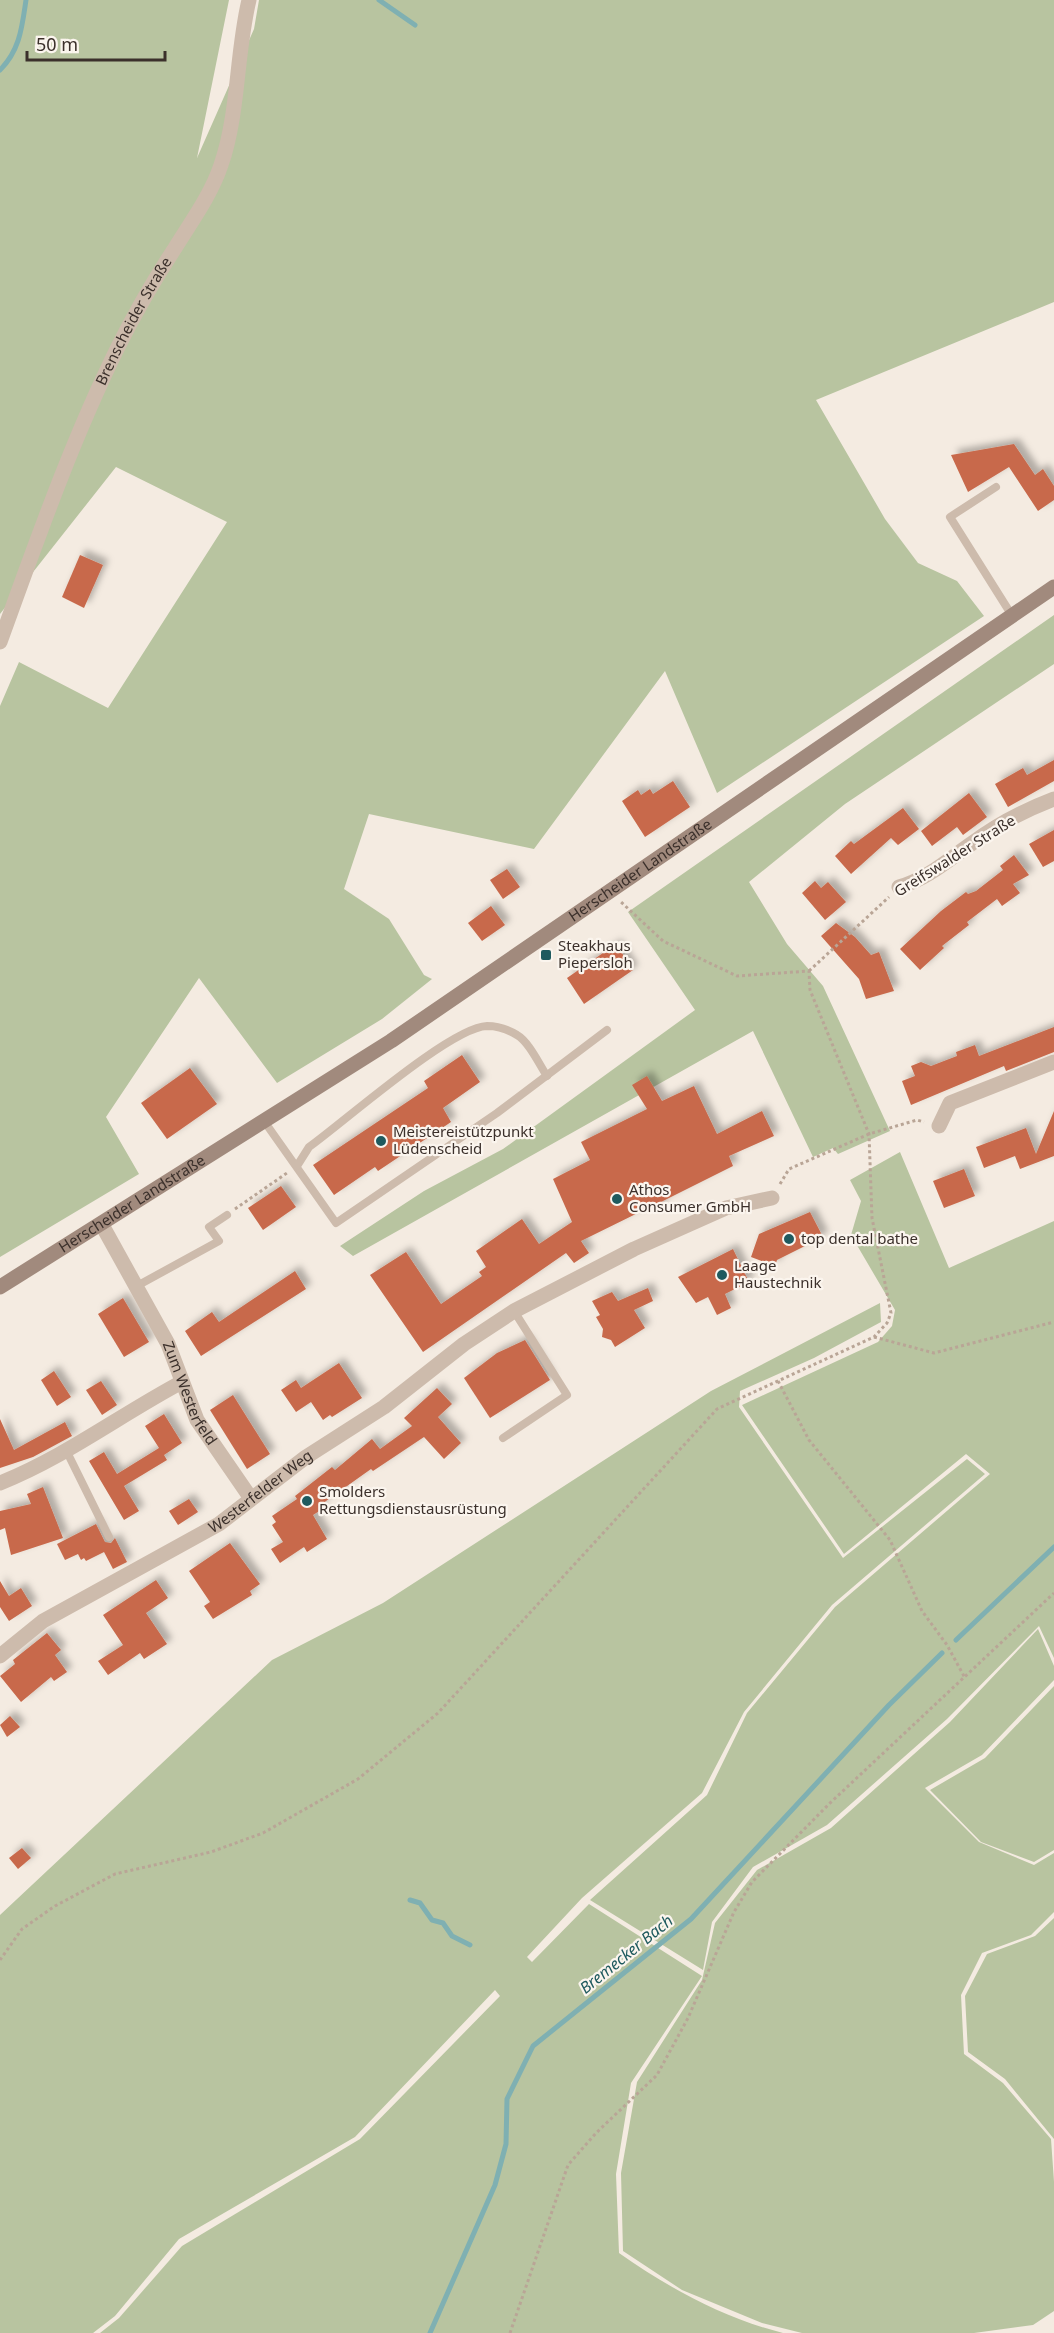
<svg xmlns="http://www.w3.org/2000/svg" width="1054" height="2333" font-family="'Noto Sans',sans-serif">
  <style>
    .green { fill: #b8c4a0 }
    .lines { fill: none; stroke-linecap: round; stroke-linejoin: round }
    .stream { stroke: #7fb0b2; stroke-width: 5 }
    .building { fill: #c8694b; filter: url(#shadow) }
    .path { stroke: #b9a596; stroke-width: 3; stroke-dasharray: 3 3; stroke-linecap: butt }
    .lane { stroke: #cdbbac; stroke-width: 8 }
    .street { stroke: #cdbbac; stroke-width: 15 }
    .secondary { stroke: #a18a7d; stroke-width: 15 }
    .poi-dot { fill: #1f5a5e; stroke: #fbf5ee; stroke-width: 2 }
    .labels { text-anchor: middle; stroke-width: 4.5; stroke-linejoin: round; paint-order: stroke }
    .street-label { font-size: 15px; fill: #3b302b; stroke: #fbf5ee }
    .poi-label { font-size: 15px; fill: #3b302b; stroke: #fbf5ee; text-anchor: start }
    .water-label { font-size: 16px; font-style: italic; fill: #1f5a5e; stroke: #fbf5ee }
  </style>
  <defs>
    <filter id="shadow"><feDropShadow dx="5.5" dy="-5.5" stdDeviation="3" flood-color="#0004"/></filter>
  </defs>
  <rect width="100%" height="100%" fill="#f4ebe1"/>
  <g class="green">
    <polygon points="0,0 229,0 197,158 254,29 259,0 1054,0 1054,302 816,400 885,519 918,563 957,581 984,616 717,793 665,671 534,849 369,814 344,889 389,919 424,975 432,979 382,1019 277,1083 199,978 106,1117 139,1174 0,1257 0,706 19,662 108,708 227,522 116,467 0,614"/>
    <polygon points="1054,615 1054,664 845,804 749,882 787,944 823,986 890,1131 838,1154 833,1148 813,1157 753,1031 353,1256 340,1246 424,1191 503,1149 695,1010 628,912"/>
    <polygon points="900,1152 949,1268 1054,1221 1054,1658 1039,1626 947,1719 827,1825 753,1867 712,1922 703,1970 590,1900 707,1795 747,1713 835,1607 990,1474 966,1454 844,1554 742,1405 878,1342 892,1326 895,1310 851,1235 861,1201 850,1180"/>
    <path d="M880,1303L881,1322L814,1358L740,1391L739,1407L843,1558L967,1459L985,1474L832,1605L744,1712L702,1793L582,1898L527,1957L532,1962L589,1904L702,1976L631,2083L616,2174L619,2253C669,2288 723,2318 783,2333H100L119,2318L182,2246L360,2139L500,1996L495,1990L355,2137L179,2239L115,2316L93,2333H0V1915L272,1660L383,1603L711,1391Z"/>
    <polygon points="1038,1629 1054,1666 1054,1680 982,1755 925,1788 979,1842 1034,1865 1054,1853 1054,1912 1031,1935 982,1953 961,1995 964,2054 1003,2083 1051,2139 1054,2182 1054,2311 1033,2325 974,2333 802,2333 762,2323 682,2290 623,2251 621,2173 637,2082 702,1980 715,1923 757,1870 831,1828 950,1722"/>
    <polygon points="1054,1686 1054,1850 1034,1862 981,1842 930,1790 985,1758"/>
    <polygon points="1054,1918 1054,2139 1005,2079 968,2052 965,1996 987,1954 1035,1936"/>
  </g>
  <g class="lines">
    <g class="stream">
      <polyline points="379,0 415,25"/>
      <path d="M0,70C20,50 22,27 26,0"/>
      <polyline points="956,1640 1054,1547"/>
      <polyline points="410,1900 420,1903 432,1920 443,1923 452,1936 470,1945"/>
      <polyline points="430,2333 495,2185 506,2144 507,2099 533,2046 691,1919 889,1705 942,1653"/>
    </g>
  </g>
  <g class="building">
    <polygon points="1014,444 1035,475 1043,469 1054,486 1054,500 1038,511 1009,467 968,492 951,455"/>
    <polygon points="80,555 103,565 84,608 62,597"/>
    <polygon points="1054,760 1054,781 1008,807 995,784 1023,768 1027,775"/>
    <polygon points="673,781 690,807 645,837 622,801 638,790 641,795 650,789 653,794"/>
    <polygon points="969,793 987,817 963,835 957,827 932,846 921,831"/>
    <polygon points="903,808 919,829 898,845 891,838 851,874 835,856 851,841 854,844"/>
    <polygon points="1054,830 1054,861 1043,867 1029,844"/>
    <polygon points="1014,855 1029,875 1013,884 1020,893 1002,906 997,899 967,922 969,925 942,946 944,948 920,970 900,949 941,911 966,892 968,894 976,891 1003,870 1000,866"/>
    <polygon points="507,869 520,887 503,899 490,880"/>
    <polygon points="815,881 821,888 828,882 846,902 825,920 802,893"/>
    <polygon points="491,906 505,925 482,941 468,923"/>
    <polygon points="836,923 855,937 871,955 879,952 894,991 866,999 859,979 821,936"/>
    <polygon points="616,944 633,970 584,1004 567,978"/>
    <polygon points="1054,1027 1054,1052 1006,1071 1004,1066 911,1105 902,1081 915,1076 911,1066 921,1062 931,1066 957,1056 956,1052 975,1045 979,1056"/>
    <polygon points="462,1055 480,1082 443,1108 451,1122 378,1171 375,1167 334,1195 313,1165 428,1088 424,1081"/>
    <polygon points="190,1068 217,1104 167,1139 141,1103"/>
    <polygon points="647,1076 662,1101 694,1086 717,1134 762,1111 774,1136 729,1156 733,1166 661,1202 662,1206 650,1212 648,1208 581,1241 589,1253 574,1263 566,1253 423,1352 370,1275 406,1252 441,1304 482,1276 479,1272 486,1267 476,1251 522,1219 539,1244 572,1222 553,1179 590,1160 581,1142 647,1109 632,1085"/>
    <polygon points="1054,1111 1054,1156 1020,1169 1015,1156 984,1168 976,1147 1026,1128 1036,1154"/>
    <polygon points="964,1169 975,1196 944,1208 933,1181"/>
    <polygon points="281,1186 296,1207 263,1230 248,1208"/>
    <polygon points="810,1212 823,1237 777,1260 775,1266 751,1257 759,1234"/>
    <polygon points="733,1249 749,1282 725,1294 731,1308 717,1315 708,1297 696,1303 678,1277"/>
    <polygon points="295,1271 306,1289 201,1356 185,1331 212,1312 219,1322"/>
    <polygon points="648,1288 653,1301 634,1310 645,1328 615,1347 611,1340 602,1337 603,1329 596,1317 600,1315 592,1301 612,1292 618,1301"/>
    <polygon points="123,1298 149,1342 124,1357 98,1314"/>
    <polygon points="525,1340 550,1380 490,1418 464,1378 497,1353"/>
    <polygon points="339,1363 362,1398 332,1417 330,1415 323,1420 311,1402 296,1412 281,1390 296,1380 301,1388"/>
    <polygon points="54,1371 71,1397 57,1406 41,1380"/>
    <polygon points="101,1381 117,1405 102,1415 86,1390"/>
    <polygon points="437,1388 452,1404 438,1417 461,1443 444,1459 424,1437 373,1471 371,1469 319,1506 321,1510 313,1515 327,1539 307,1552 304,1547 280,1563 271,1549 283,1542 272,1525 276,1522 272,1516 297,1499 295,1496 332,1467 335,1470 372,1439 380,1449 412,1426 404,1418"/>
    <polygon points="233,1395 270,1454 247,1469 210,1410"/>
    <polygon points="164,1414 182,1443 164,1455 167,1460 124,1486 139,1511 124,1520 89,1461 104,1452 117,1474 159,1448 145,1426"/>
    <polygon points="0,1419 14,1450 65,1422 72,1436 33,1457 0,1468"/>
    <polygon points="43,1487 63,1538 11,1555 5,1528 0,1530 0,1511 31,1504 27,1494"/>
    <polygon points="189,1499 198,1512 178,1525 169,1511"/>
    <polygon points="96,1524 105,1542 111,1543 115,1538 127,1562 113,1569 104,1552 86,1561 84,1558 81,1560 78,1554 65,1560 57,1544"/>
    <polygon points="230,1543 260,1584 250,1591 252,1595 213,1619 204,1606 210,1602 189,1571"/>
    <polygon points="156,1580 168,1598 146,1613 167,1644 144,1659 140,1653 108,1675 98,1661 123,1645 103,1615"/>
    <polygon points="0,1581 9,1596 21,1588 32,1606 9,1621 0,1607"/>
    <polygon points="47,1633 61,1650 55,1655 67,1672 54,1681 51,1677 21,1702 0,1676 15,1664 13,1660"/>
    <polygon points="10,1716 20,1727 7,1737 0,1725"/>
    <polygon points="22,1848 31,1858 18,1869 9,1858"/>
  </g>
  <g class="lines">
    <g class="path">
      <polyline points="809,971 889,897"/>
      <polyline points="780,1184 789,1169 869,1134 917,1120 924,1122"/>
      <polyline points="235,1209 287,1173"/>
      <polyline points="874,1337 934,1353 1054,1322"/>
      <polyline points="778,1381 809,1440 890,1540 922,1611 947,1645 965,1678"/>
      <polyline points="0,1960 22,1929 55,1906 115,1874 211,1852 263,1833 358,1779 438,1713 717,1409 874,1337 887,1323 891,1313 872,1218 869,1134 810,990 809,971 737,976 663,941 621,902"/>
      <polyline points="510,2333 568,2165 596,2133 657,2075 688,2018 734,1912 752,1882 829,1804 1054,1593"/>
    </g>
    <g class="lane">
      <polyline points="996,487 950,517 1011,614"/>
      <polyline points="264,1121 336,1223 497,1113 607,1030"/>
      <path d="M297,1166L309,1147C344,1122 451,1027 487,1026C497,1026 509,1030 517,1035C529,1042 539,1064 547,1076"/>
      <polyline points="135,1287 219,1241 209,1227 227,1215"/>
      <polyline points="503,1438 567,1395 514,1311"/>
      <polyline points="67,1452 109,1537"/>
    </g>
    <g class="street">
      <path id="s1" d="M0,642C36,543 71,442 118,347C135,313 154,280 175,248C191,222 211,195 221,165C239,113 236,54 249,0"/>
      <path d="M899,887C927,879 948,860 971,844C996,825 1025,810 1054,799"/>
      <polyline points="939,1126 950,1103 1054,1062"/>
      <path id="s2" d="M102,1225L168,1344L197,1420L250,1497"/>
      <path d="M0,1483C65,1457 120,1415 182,1382"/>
      <path id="s3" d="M0,1656L43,1621L219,1524L306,1457L384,1407L464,1344L514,1311L634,1249L726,1208L772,1198"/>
    </g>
    <path class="secondary" id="s4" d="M0,1287L391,1041L1054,587"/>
  </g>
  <g class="poi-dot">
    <rect x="540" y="949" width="12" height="12" rx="3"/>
    <circle cx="381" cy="1141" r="6"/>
    <circle cx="617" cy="1199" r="6"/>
    <circle cx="789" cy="1239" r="6"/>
    <circle cx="722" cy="1275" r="6"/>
    <circle cx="307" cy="1501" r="6"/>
  </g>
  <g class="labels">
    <g class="street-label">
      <text dy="5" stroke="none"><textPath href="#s1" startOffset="348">Brenscheider Straße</textPath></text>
      <text transform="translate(955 856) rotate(-32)" y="5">Greifswalder Straße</text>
      <text dy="5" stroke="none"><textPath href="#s4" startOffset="764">Herscheider Landstraße</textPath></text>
      <text dy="5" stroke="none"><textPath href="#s4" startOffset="156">Herscheider Landstraße</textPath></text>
      <text dy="5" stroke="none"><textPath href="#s2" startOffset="190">Zum Westerfeld</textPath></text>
      <text dy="5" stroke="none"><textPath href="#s3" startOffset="309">Westerfelder Weg</textPath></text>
    </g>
    <g class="poi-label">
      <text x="558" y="951">Steakhaus<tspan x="558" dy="17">Piepersloh</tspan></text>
      <text x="393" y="1137">Meistereistützpunkt<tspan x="393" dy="17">Lüdenscheid</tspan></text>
      <text x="629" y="1195">Athos<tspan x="629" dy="17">Consumer GmbH</tspan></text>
      <text x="801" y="1244">top dental bathe</text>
      <text x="734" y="1271">Laage<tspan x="734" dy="17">Haustechnik</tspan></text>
      <text x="319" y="1497">Smolders<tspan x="319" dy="17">Rettungsdienstausrüstung</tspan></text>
    </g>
    <g class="water-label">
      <text transform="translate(626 1954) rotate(-39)" y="6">Bremecker Bach</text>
    </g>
  </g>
  <path d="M27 51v9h138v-9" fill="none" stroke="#3b302b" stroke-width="3"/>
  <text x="36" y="51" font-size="18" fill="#3b302b" stroke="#fbf5ee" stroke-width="4.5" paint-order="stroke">50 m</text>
</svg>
